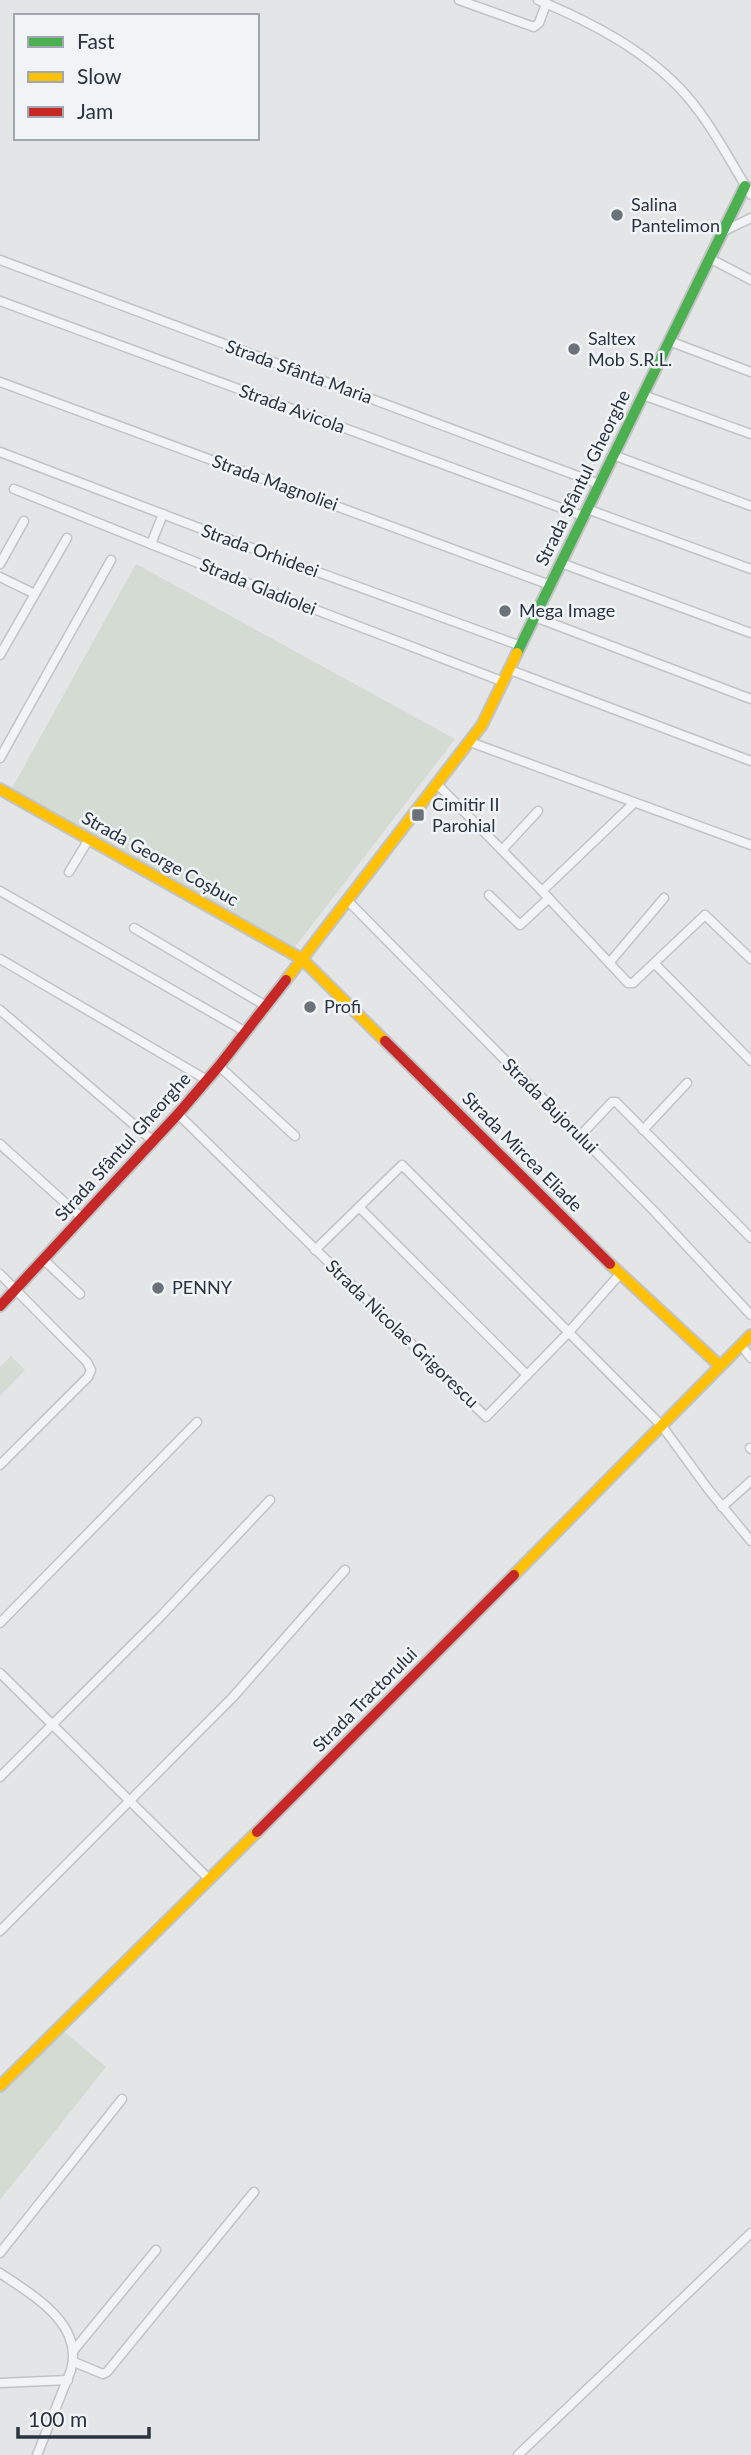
<svg xmlns="http://www.w3.org/2000/svg" width="751" height="2455" font-family="Lato,sans-serif">
  <style>
    .green { fill: #d4dbd3 }
    .lines { fill: none; stroke-linecap: round; stroke-linejoin: round }
    .street-casing { stroke: #c1c3c5; stroke-width: 11 }
    .fast-casing { stroke: #c1c3c5; stroke-width: 14 }
    .slow-casing { stroke: #c1c3c5; stroke-width: 14 }
    .jam-casing { stroke: #c1c3c5; stroke-width: 14 }
    .street { stroke: #f2f3f5; stroke-width: 8 }
    .fast { stroke: #4caf50; stroke-width: 10 }
    .slow { stroke: #ffc107; stroke-width: 10 }
    .jam { stroke: #c62828; stroke-width: 10 }
    .poi-dot { fill: #6b727a; stroke: #f1f4f7; stroke-width: 2.5 }
    .labels { text-anchor: middle; stroke-width: 5; stroke-linejoin: round; paint-order: stroke }
    .poi-label { font-size: 18px; fill: #2a3440; stroke: #f1f4f7; text-anchor: start }
    .street-label { font-size: 18px; fill: #2a3440; stroke: #f1f4f7 }
  </style>
  <rect width="100%" height="100%" fill="#e3e5e7"/>
  <g class="green">
    <polygon points="136,564 455,739 295,947 11,790"/>
    <polygon points="11,1356 25,1370 0,1396 0,1367"/>
    <polygon points="62,2030 106,2067 0,2200 0,2091"/>
  </g>
  <g class="lines">
    <defs>
      <g id="street">
        <polyline points="459,0 534,27 539,23 546,4"/>
        <path d="M538,0C591,22 647,51 686,95C712,125 730,161 751,195"/>
        <polyline points="722,232 751,218"/>
        <polyline points="709,258 751,280"/>
        <polyline points="0,260 599,484"/>
        <polyline points="0,301 583,516"/>
        <polyline points="669,341 751,372"/>
        <polyline points="0,382 550,585"/>
        <polyline points="643,395 751,434"/>
        <polyline points="0,452 249,547 521,646"/>
        <polyline points="613,455 751,506"/>
        <polyline points="14,489 285,598 504,682"/>
        <polyline points="587,509 751,569"/>
        <polyline points="151,544 163,514"/>
        <polyline points="561,563 751,633"/>
        <polyline points="0,564 24,521"/>
        <polyline points="0,577 35,594"/>
        <polyline points="535,617 751,699"/>
        <polyline points="0,655 67,538"/>
        <polyline points="510,670 751,761"/>
        <polyline points="470,742 751,845"/>
        <polyline points="0,758 111,560"/>
        <polyline points="437,784 542,891 628,983 633,983 705,915 751,959"/>
        <polyline points="502,850 538,811"/>
        <polyline points="69,872 89,839"/>
        <polyline points="0,891 246,1032"/>
        <polyline points="542,891 634,803"/>
        <polyline points="489,895 520,925 549,898"/>
        <polyline points="347,900 654,1211 751,1315"/>
        <polyline points="134,928 266,1006"/>
        <polyline points="0,959 207,1080"/>
        <polyline points="610,962 664,898"/>
        <polyline points="655,964 751,1061"/>
        <polyline points="0,1010 153,1141"/>
        <polyline points="219,1066 295,1136"/>
        <polyline points="178,1114 486,1417 568,1333 620,1274"/>
        <polyline points="643,1130 687,1083"/>
        <polyline points="580,1136 612,1102 616,1102 751,1238"/>
        <polyline points="0,1144 81,1217"/>
        <polyline points="359,1207 527,1375"/>
        <polyline points="315,1250 402,1165 662,1426 708,1489 751,1541"/>
        <polyline points="43,1259 80,1294"/>
        <polyline points="0,1274 87,1362 91,1370 88,1377 0,1465"/>
        <polyline points="741,1345 751,1358"/>
        <polyline points="750,1448 751,1449"/>
        <polyline points="722,1507 751,1481"/>
        <polyline points="0,1623 197,1422"/>
        <polyline points="0,1673 209,1879"/>
        <polyline points="0,1777 160,1617 270,1500"/>
        <polyline points="0,1931 233,1697 345,1570"/>
        <polyline points="0,2253 122,2099"/>
        <path d="M0,2273C32,2295 84,2323 71,2370L37,2455"/>
        <polyline points="74,2350 156,2250"/>
        <polyline points="74,2362 103,2374 107,2372 254,2192"/>
        <polyline points="0,2383 68,2380"/>
        <polyline points="518,2455 751,2233"/>
      </g>
      <polyline id="fast" points="517,653 745,186"/>
      <g id="slow">
        <polyline points="0,789 302,959 385,1041"/>
        <polyline points="286,980 482,725 517,653"/>
        <polyline points="610,1264 720,1366"/>
        <polyline points="514,1575 751,1335"/>
        <polyline points="0,2086 257,1832"/>
      </g>
      <g id="jam">
        <polyline points="385,1041 610,1264"/>
        <polyline points="0,1306 178,1114 219,1066 286,980"/>
        <polyline points="257,1832 514,1575"/>
      </g>
    </defs>
    <use href="#street" class="street-casing"/>
    <use href="#fast" class="fast-casing"/>
    <use href="#slow" class="slow-casing"/>
    <use href="#jam" class="jam-casing"/>
    <use href="#street" class="street"/>
    <use href="#fast" class="fast"/>
    <use href="#slow" class="slow"/>
    <use href="#jam" class="jam"/>
  </g>
  <g class="poi-dot">
    <circle cx="617" cy="215" r="7"/>
    <circle cx="574" cy="349" r="7"/>
    <circle cx="505" cy="611" r="7"/>
    <rect x="411" y="808" width="14" height="14" rx="3.5"/>
    <circle cx="310" cy="1007" r="7"/>
    <circle cx="158" cy="1288" r="7"/>
  </g>
  <g class="labels">
    <g class="poi-label">
      <text x="631" y="211">Salina<tspan x="631" dy="21">Pantelimon</tspan></text>
      <text x="588" y="345">Saltex<tspan x="588" dy="21">Mob S.R.L.</tspan></text>
      <text x="519" y="617">Mega Image</text>
      <text x="432" y="811">Cimitir II<tspan x="432" dy="21">Parohial</tspan></text>
      <text x="324" y="1013">Profi</text>
      <text x="172" y="1294">PENNY</text>
    </g>
    <g class="street-label">
      <text transform="translate(299 372) rotate(20)" y="6">Strada Sfânta Maria</text>
      <text transform="translate(292 409) rotate(20)" y="6">Strada Avicola</text>
      <text transform="translate(583 478) rotate(-64)" y="6">Strada Sfântul Gheorghe</text>
      <text transform="translate(275 483) rotate(20)" y="6">Strada Magnoliei</text>
      <text transform="translate(260 551) rotate(20)" y="6">Strada Orhideei</text>
      <text transform="translate(258 587) rotate(22)" y="6">Strada Gladiolei</text>
      <text transform="translate(160 859) rotate(29)" y="6">Strada George Coșbuc</text>
      <text transform="translate(550 1106) rotate(45)" y="6">Strada Bujorului</text>
      <text transform="translate(123 1147) rotate(-48)" y="6">Strada Sfântul Gheorghe</text>
      <text transform="translate(522 1152) rotate(45)" y="6">Strada Mircea Eliade</text>
      <text transform="translate(402 1334) rotate(44)" y="6">Strada Nicolae Grigorescu</text>
      <text transform="translate(365 1700) rotate(-45)" y="6">Strada Tractorului</text>
    </g>
  </g>
  <rect x="14" y="14" width="245" height="126" fill="#f1f4f7" stroke="#a1a7ae" stroke-width="2"/>
  <rect x="28" y="37" width="35" height="10" fill="#4caf50" stroke="#a1a7ae" stroke-width="2"/>
  <text x="77" y="49" font-size="21" fill="#2a3440">Fast</text>
  <rect x="28" y="72" width="35" height="10" fill="#ffc107" stroke="#a1a7ae" stroke-width="2"/>
  <text x="77" y="84" font-size="21" fill="#2a3440">Slow</text>
  <rect x="28" y="107" width="35" height="10" fill="#c62828" stroke="#a1a7ae" stroke-width="2"/>
  <text x="77" y="119" font-size="21" fill="#2a3440">Jam</text>
  <path d="M18 2427v10h131v-10" fill="none" stroke="#2a3440" stroke-width="3.5"/>
  <text x="28" y="2427" font-size="21" fill="#2a3440" stroke="#f1f4f7" stroke-width="5" paint-order="stroke">100 m</text>
</svg>
